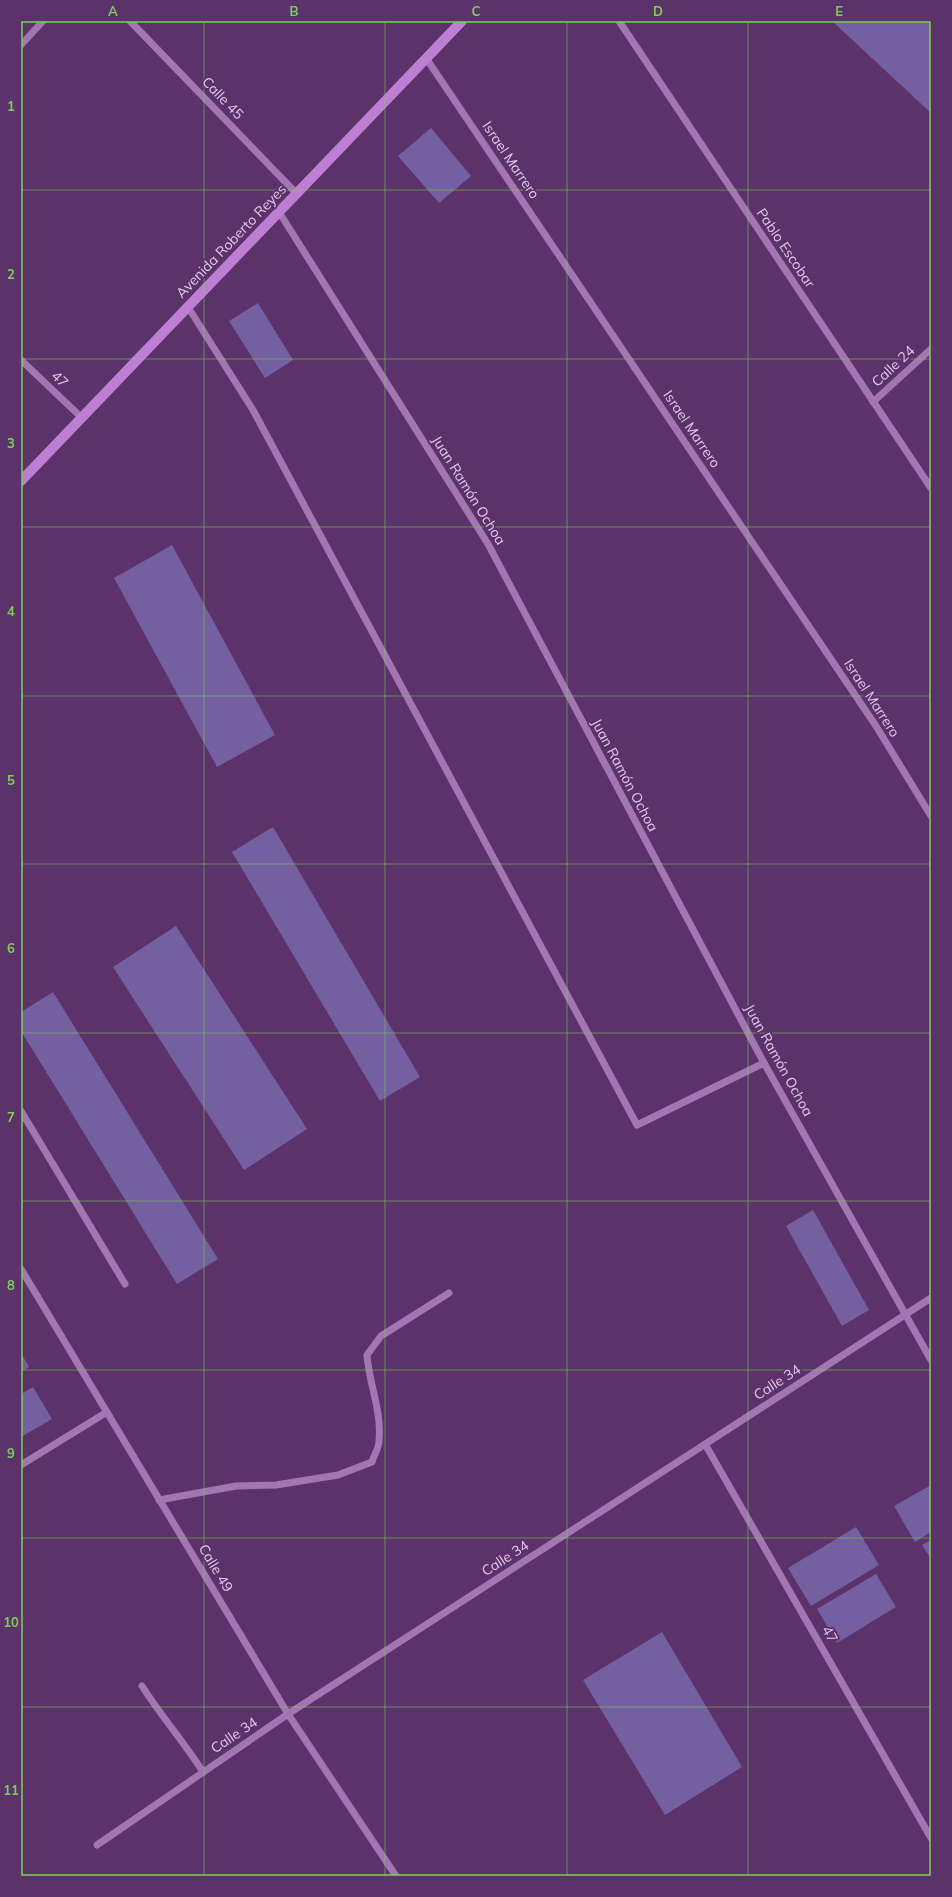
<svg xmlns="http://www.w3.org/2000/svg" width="952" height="1897" font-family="Mulish,sans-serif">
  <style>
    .building { fill: #745fa0 }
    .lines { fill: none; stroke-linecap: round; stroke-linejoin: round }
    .minor { stroke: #a376b3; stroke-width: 7 }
    .major { stroke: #be7ed4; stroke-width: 10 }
    .grid { fill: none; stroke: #7cd155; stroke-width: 1; stroke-opacity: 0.55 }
    .labels { text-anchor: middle; stroke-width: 4; stroke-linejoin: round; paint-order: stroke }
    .street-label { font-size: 14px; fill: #e2caea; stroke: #5c326a }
    .neatline { fill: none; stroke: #7cd155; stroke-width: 1.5 }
    .grid-label { font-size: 13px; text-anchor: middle; font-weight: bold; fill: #7cd155 }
  </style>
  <rect width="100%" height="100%" fill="#5c326a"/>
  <g class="building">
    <polygon points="832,21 931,21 931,113"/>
    <polygon points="431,128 471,176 439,203 398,156"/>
    <polygon points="258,303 293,360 265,378 229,321"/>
    <polygon points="172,545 275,735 217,767 114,578"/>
    <polygon points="273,827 420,1077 380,1101 232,852"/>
    <polygon points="176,926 307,1129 244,1170 113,967"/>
    <polygon points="53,992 218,1259 177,1284 21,1031 21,1012"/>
    <polygon points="813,1210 869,1310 842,1326 786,1226"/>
    <polygon points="21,1353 29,1367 21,1372"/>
    <polygon points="33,1387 52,1419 21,1437 21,1394"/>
    <polygon points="931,1485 931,1532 915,1542 894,1506"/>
    <polygon points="856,1527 879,1565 811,1606 788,1568"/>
    <polygon points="931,1540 931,1559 922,1545"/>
    <polygon points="876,1574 896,1607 837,1643 817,1609"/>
    <polygon points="662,1632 742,1767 665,1815 583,1680"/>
  </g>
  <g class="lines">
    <g class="minor">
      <polyline points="130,21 296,193"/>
      <polyline points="619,21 931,488"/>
      <polyline points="21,45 43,21"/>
      <polyline points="426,58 876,726 931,816"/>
      <polyline points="279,212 488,544 764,1063 931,1360"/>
      <polyline points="188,307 253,410 637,1125 764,1063"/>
      <polyline points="21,360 82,418"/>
      <polyline points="873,402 931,349"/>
      <polyline points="21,1111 125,1284"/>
      <polyline points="21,1269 288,1714 396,1876"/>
      <polyline points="705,1444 931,1838"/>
      <polyline points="21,1465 107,1412"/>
      <path d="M159,1500L236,1486L276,1485L338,1475L372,1462C374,1455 379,1448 379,1441C382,1411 369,1384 367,1355L381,1336L449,1293"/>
      <path d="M142,1686C161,1716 184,1742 203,1772"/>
      <polyline points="97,1845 288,1714 931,1298"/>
    </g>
    <polyline class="major" points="21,481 462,21"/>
  </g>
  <path class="grid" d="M204,21V1876M385,21V1876M567,21V1876M748,21V1876M21,190H931M21,359H931M21,527H931M21,696H931M21,864H931M21,1033H931M21,1201H931M21,1370H931M21,1538H931M21,1707H931"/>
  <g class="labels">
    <g class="street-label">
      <text transform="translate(223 98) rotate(46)" y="5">Calle 45</text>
      <text transform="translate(511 160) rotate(56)" y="5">Israel Marrero</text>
      <text transform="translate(231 241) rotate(-46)" y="5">Avenida Roberto Reyes</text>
      <text transform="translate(786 248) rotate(56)" y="5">Pablo Escobar</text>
      <text transform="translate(893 366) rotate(-43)" y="5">Calle 24</text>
      <text transform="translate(60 379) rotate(44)" y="5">47</text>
      <text transform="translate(692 429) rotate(56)" y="5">Israel Marrero</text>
      <text transform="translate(469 490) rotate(58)" y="5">Juan Ramón Ochoa</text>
      <text transform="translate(872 698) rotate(57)" y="5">Israel Marrero</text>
      <text transform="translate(625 775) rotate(62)" y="5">Juan Ramón Ochoa</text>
      <text transform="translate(779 1060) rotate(61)" y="5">Juan Ramón Ochoa</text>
      <text transform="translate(777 1382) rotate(-33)" y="5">Calle 34</text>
      <text transform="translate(505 1558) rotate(-33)" y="5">Calle 34</text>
      <text transform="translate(216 1568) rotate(59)" y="5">Calle 49</text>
      <text transform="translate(830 1634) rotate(60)" y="5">47</text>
      <text transform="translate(234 1735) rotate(-34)" y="5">Calle 34</text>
    </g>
  </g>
  <rect width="952" height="1897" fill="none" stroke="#5c326a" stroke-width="44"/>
  <rect x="22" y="22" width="908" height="1853" class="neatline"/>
  <g class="grid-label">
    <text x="113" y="16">A</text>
    <text x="294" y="16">B</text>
    <text x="476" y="16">C</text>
    <text x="658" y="16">D</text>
    <text x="839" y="16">E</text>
    <text x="11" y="111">1</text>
    <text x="11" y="279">2</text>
    <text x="11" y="448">3</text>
    <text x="11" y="616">4</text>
    <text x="11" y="785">5</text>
    <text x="11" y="953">6</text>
    <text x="11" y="1122">7</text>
    <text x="11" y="1290">8</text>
    <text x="11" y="1458">9</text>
    <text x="11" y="1627">10</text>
    <text x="11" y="1795">11</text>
  </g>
</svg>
